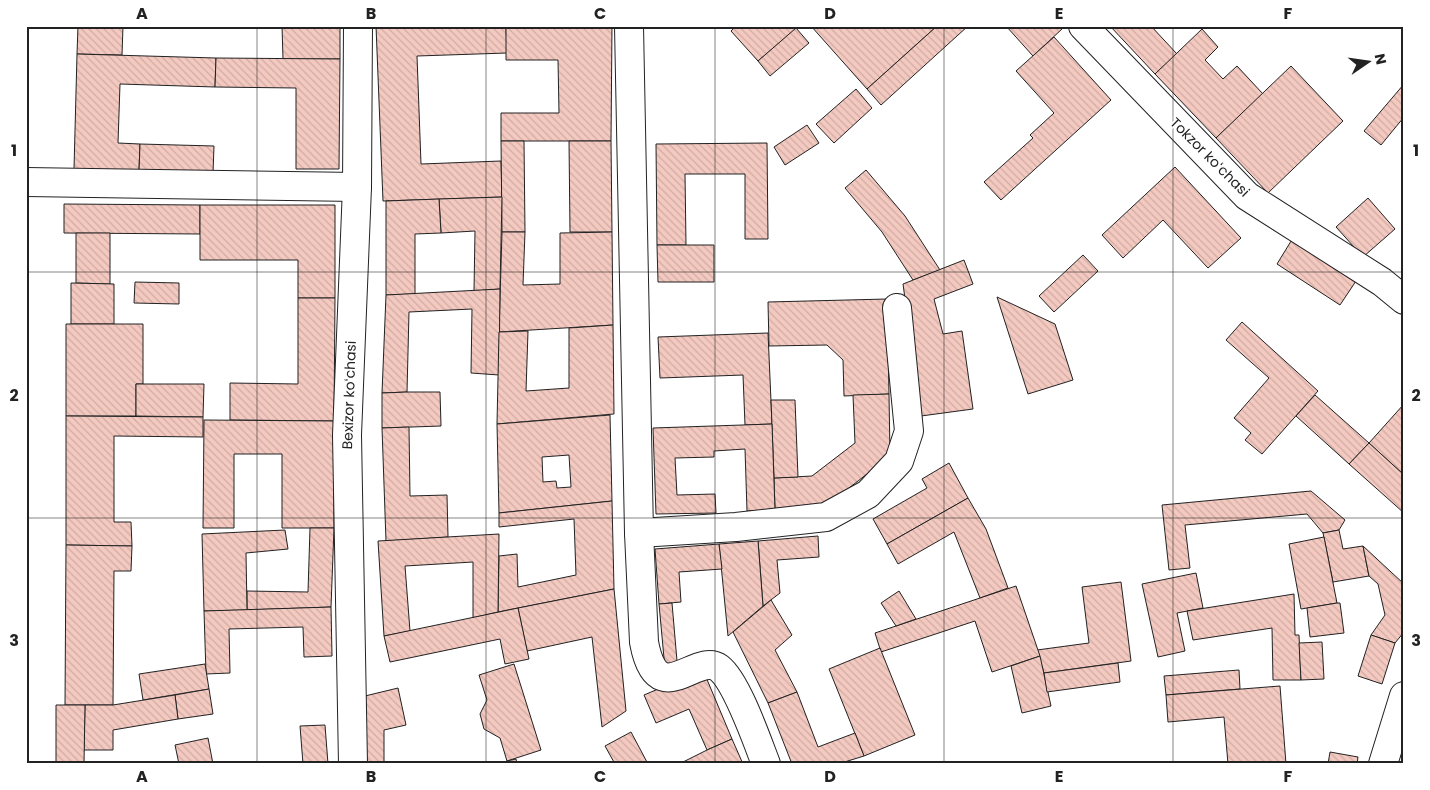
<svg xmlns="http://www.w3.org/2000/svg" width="1430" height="790" font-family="Poppins,sans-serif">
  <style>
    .building { fill: url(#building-back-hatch); stroke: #222; fill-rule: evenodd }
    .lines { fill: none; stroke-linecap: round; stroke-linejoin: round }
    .street-casing { stroke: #222; stroke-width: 30 }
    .street { stroke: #fff; stroke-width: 28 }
    .grid { fill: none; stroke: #222; stroke-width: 1; stroke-opacity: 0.55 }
    .labels { text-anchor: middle; stroke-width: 4; stroke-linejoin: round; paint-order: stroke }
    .street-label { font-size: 14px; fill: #222; stroke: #fff }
    .neatline { fill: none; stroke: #222; stroke-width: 2 }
    .grid-label { font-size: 16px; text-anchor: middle; font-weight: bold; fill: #222 }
  </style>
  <defs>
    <pattern id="building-back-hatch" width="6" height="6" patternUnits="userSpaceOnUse" patternTransform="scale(1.25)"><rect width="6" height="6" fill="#f3c9c0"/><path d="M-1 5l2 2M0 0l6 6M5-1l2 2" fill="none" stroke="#d0aca5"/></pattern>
  </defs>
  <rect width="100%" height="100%" fill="#fff"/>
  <g class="building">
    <polygon points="78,26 123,26 122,55 77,54"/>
    <polygon points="282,26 340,26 340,59 283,59"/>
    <polygon points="376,26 506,26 507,53 417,56 421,164 501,161 502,197 383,201"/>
    <polygon points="506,26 612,26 611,141 501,141 501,113 559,113 558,60 506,60"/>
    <polygon points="736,26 799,26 758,61 731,31"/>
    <polygon points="811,26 882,26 884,29 887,26 937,26 867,89"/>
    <polygon points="937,26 968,26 881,105 867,89"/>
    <polygon points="1006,26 1060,26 1062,29 1033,56"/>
    <polygon points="1110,26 1151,26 1177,54 1155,74"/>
    <polygon points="796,28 809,43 770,76 758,61"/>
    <polygon points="1202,29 1218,47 1205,60 1223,79 1237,66 1263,94 1216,138 1155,74"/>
    <polygon points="1054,37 1111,100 1001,200 984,182 1033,138 1030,135 1054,113 1016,71"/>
    <polygon points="77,54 216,58 215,87 120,84 118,143 140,144 139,171 74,169"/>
    <polygon points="216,58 340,59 339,169 296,169 296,88 215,87"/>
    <polygon points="1291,66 1343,121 1268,193 1216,138"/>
    <polygon points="1404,84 1404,117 1381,145 1364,131"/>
    <polygon points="856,89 872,108 834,143 816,124"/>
    <polygon points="807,125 819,143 785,165 774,147"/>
    <polygon points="501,141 524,141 525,232 502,232"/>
    <polygon points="569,141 611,141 612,232 570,232"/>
    <polygon points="767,143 768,239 745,239 745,174 685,174 686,245 657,245 656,144"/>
    <polygon points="140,144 214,146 213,173 139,171"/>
    <polygon points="1175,167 1241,238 1208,268 1163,220 1123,258 1102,235"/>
    <polygon points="866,170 905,216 940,270 913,280 882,232 845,188"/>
    <polygon points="502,197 500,289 474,291 475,231 441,233 439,199"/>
    <polygon points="1368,198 1395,229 1363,257 1336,227"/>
    <polygon points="439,199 441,233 415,234 415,294 386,295 386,201"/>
    <polygon points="64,204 200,205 200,234 64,233"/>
    <polygon points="200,205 335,205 335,298 298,298 298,260 200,260"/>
    <polygon points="502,232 525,232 523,285 560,284 560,233 612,232 613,325 499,332"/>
    <polygon points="76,233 110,233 110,284 76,283"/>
    <polygon points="1296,233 1360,275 1340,305 1277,264"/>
    <polygon points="657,245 714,245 714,282 658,282"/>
    <polygon points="1083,255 1098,271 1054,312 1039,296"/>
    <polygon points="964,260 973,284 934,299 943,334 962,331 973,409 921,416 903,284"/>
    <polygon points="135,282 179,283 179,304 134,303"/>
    <polygon points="71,283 114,284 114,324 71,324"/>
    <polygon points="500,289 499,375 471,373 472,309 409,312 407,392 382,393 386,295"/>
    <polygon points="997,297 1055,324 1073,380 1028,394"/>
    <polygon points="298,298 335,298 334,421 230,420 230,383 298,384"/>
    <polygon points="887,299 889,394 844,396 843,360 827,345 769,346 768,302"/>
    <polygon points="1242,322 1318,391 1262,454 1245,440 1251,433 1234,418 1269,378 1226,340"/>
    <polygon points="66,324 143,324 143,384 136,384 136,416 66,416"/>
    <polygon points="613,325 614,414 497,424 499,332 528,331 526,391 569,388 569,328"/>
    <polygon points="768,333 772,424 745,425 743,375 660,378 658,337"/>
    <polygon points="136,384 204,384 203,417 136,416"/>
    <polygon points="407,392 440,392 441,426 382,428 382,393"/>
    <polygon points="889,394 890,456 826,506 775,510 774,478 812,476 855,443 853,395"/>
    <polygon points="1315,395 1369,443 1349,464 1296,416"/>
    <polygon points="771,400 795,400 798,477 774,478"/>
    <polygon points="1404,404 1404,475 1369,443"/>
    <path d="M610,415L612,501L499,513L497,424ZM569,455L571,487L557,488L556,481L543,482L542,457Z"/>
    <polygon points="66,416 203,417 203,437 114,436 114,522 131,522 132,546 66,545"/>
    <polygon points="204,420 334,421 334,528 282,528 282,454 234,454 234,528 203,528"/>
    <polygon points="772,424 775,510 747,511 745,449 714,451 714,457 675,458 677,495 715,494 716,513 656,514 653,428"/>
    <polygon points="409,427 410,496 447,495 448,537 386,541 382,428"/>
    <polygon points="1369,443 1404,475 1404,513 1349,464"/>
    <polygon points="949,463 968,498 887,544 873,519 927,488 922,479"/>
    <polygon points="1311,491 1345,520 1339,530 1323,533 1307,514 1185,525 1190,568 1169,570 1162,505"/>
    <polygon points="968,498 986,529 1008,588 980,598 954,532 898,564 887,544"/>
    <polygon points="612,501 614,589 498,612 499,556 517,554 518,587 576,575 574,519 499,527 499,513"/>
    <polygon points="310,528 334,528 331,607 247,610 247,591 308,592"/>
    <polygon points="285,530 288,549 246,553 247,610 204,611 202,534"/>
    <polygon points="1339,530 1343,549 1363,546 1369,576 1333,582 1323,533"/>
    <polygon points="499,534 498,612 473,618 473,562 405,566 410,631 384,636 378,541"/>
    <polygon points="818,536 819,557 777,560 780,593 763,606 758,541"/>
    <polygon points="1324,537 1337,603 1301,609 1289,544"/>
    <polygon points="758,541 763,606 728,636 719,544"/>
    <polygon points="719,544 722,569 679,572 681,602 659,604 655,549"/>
    <polygon points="66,545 132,546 131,571 114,571 113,705 65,705"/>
    <polygon points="1363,546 1404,584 1404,632 1395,643 1371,635 1385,615 1378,584 1369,576"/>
    <polygon points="1196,573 1203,608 1177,613 1185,651 1158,657 1142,584"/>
    <polygon points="1121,582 1131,661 1044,673 1037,650 1089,643 1082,587"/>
    <polygon points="1016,586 1040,656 992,672 975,621 881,652 875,633"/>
    <polygon points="614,589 626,711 602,727 592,637 527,651 518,608"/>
    <polygon points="899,591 916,619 896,626 881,603"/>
    <polygon points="1294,594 1295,635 1299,635 1301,680 1273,680 1272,628 1193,640 1187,611"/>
    <polygon points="771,600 792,635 775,650 797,692 768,703 733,632"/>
    <polygon points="672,603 677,661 665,669 659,604"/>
    <polygon points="1337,603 1340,603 1344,633 1310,637 1307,608"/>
    <polygon points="331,607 332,656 304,657 303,627 229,629 230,673 206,674 204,611"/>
    <polygon points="518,608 529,659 505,664 500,639 390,662 384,636"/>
    <polygon points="1371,635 1395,643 1382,684 1358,676"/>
    <polygon points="1322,642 1324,679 1301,680 1299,643"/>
    <polygon points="880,648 915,735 864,756 829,669"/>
    <polygon points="1040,656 1051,706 1022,713 1011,666"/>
    <polygon points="1118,663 1120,682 1047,692 1044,673"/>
    <polygon points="205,664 209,689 143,700 139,674"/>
    <polygon points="514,664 541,750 507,761 500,738 484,729 480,714 487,700 479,675"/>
    <polygon points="703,670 732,739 707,750 689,709 656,723 644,695"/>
    <polygon points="1239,670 1240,689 1166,695 1164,676"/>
    <polygon points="1280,686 1286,764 1228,764 1224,717 1168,722 1166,695"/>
    <polygon points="398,688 406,725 384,730 384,764 366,764 365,696"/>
    <polygon points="209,689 213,714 178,719 175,695"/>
    <polygon points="797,692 818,747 855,733 864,756 838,764 792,764 768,703"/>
    <polygon points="175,695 178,719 113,730 113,750 84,750 85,705 113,705"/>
    <polygon points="56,705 85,705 84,764 56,764"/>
    <polygon points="325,725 328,764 303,764 300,726"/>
    <polygon points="631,732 648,764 615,764 605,746"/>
    <polygon points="208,738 213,764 179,764 175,745"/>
    <polygon points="732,739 743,764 679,764 707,750"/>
    <polygon points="1330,752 1358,757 1357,764 1328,764"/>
    <polygon points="516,759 517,764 500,764 507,761"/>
  </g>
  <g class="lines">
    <defs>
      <g id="street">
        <path d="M629,26L639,533L644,642C657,714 696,651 719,668C737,682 757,741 766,764"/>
        <polyline points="1083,26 1247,196 1382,282 1404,300"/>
        <polyline points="26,182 357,187"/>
        <polyline points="639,533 736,527 826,517 868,494 899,461 909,431 897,308"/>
        <polyline points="353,764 347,435 357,187 358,26"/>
        <polyline points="1383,764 1404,696"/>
      </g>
    </defs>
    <use href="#street" class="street-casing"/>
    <use href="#street" class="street"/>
  </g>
  <path class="grid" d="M257,26V764M486,26V764M715,26V764M944,26V764M1173,26V764M26,272H1404M26,518H1404"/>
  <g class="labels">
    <g class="street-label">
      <text transform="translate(1210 157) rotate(45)" y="5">Tokzor koʻchasi</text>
      <text transform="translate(349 395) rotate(-88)" y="5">Bexizor koʻchasi</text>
    </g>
  </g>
  <rect width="1430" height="790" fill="none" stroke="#ffffff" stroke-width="55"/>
  <g transform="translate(1368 62) rotate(77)" stroke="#ffffff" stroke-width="4" paint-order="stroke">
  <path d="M0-4L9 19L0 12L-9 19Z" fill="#222222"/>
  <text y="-8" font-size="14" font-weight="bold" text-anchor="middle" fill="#222222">N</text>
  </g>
  <rect x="28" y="28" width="1374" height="734" class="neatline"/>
  <g class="grid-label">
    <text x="142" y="19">A</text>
    <text x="371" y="19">B</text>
    <text x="600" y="19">C</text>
    <text x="830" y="19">D</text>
    <text x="1059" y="19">E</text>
    <text x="1288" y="19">F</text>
    <text x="14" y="156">1</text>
    <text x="1416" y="156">1</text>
    <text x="14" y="401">2</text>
    <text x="1416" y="401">2</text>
    <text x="14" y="646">3</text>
    <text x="1416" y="646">3</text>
    <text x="142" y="782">A</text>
    <text x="371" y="782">B</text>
    <text x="600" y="782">C</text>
    <text x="830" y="782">D</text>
    <text x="1059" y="782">E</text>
    <text x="1288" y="782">F</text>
  </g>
</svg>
